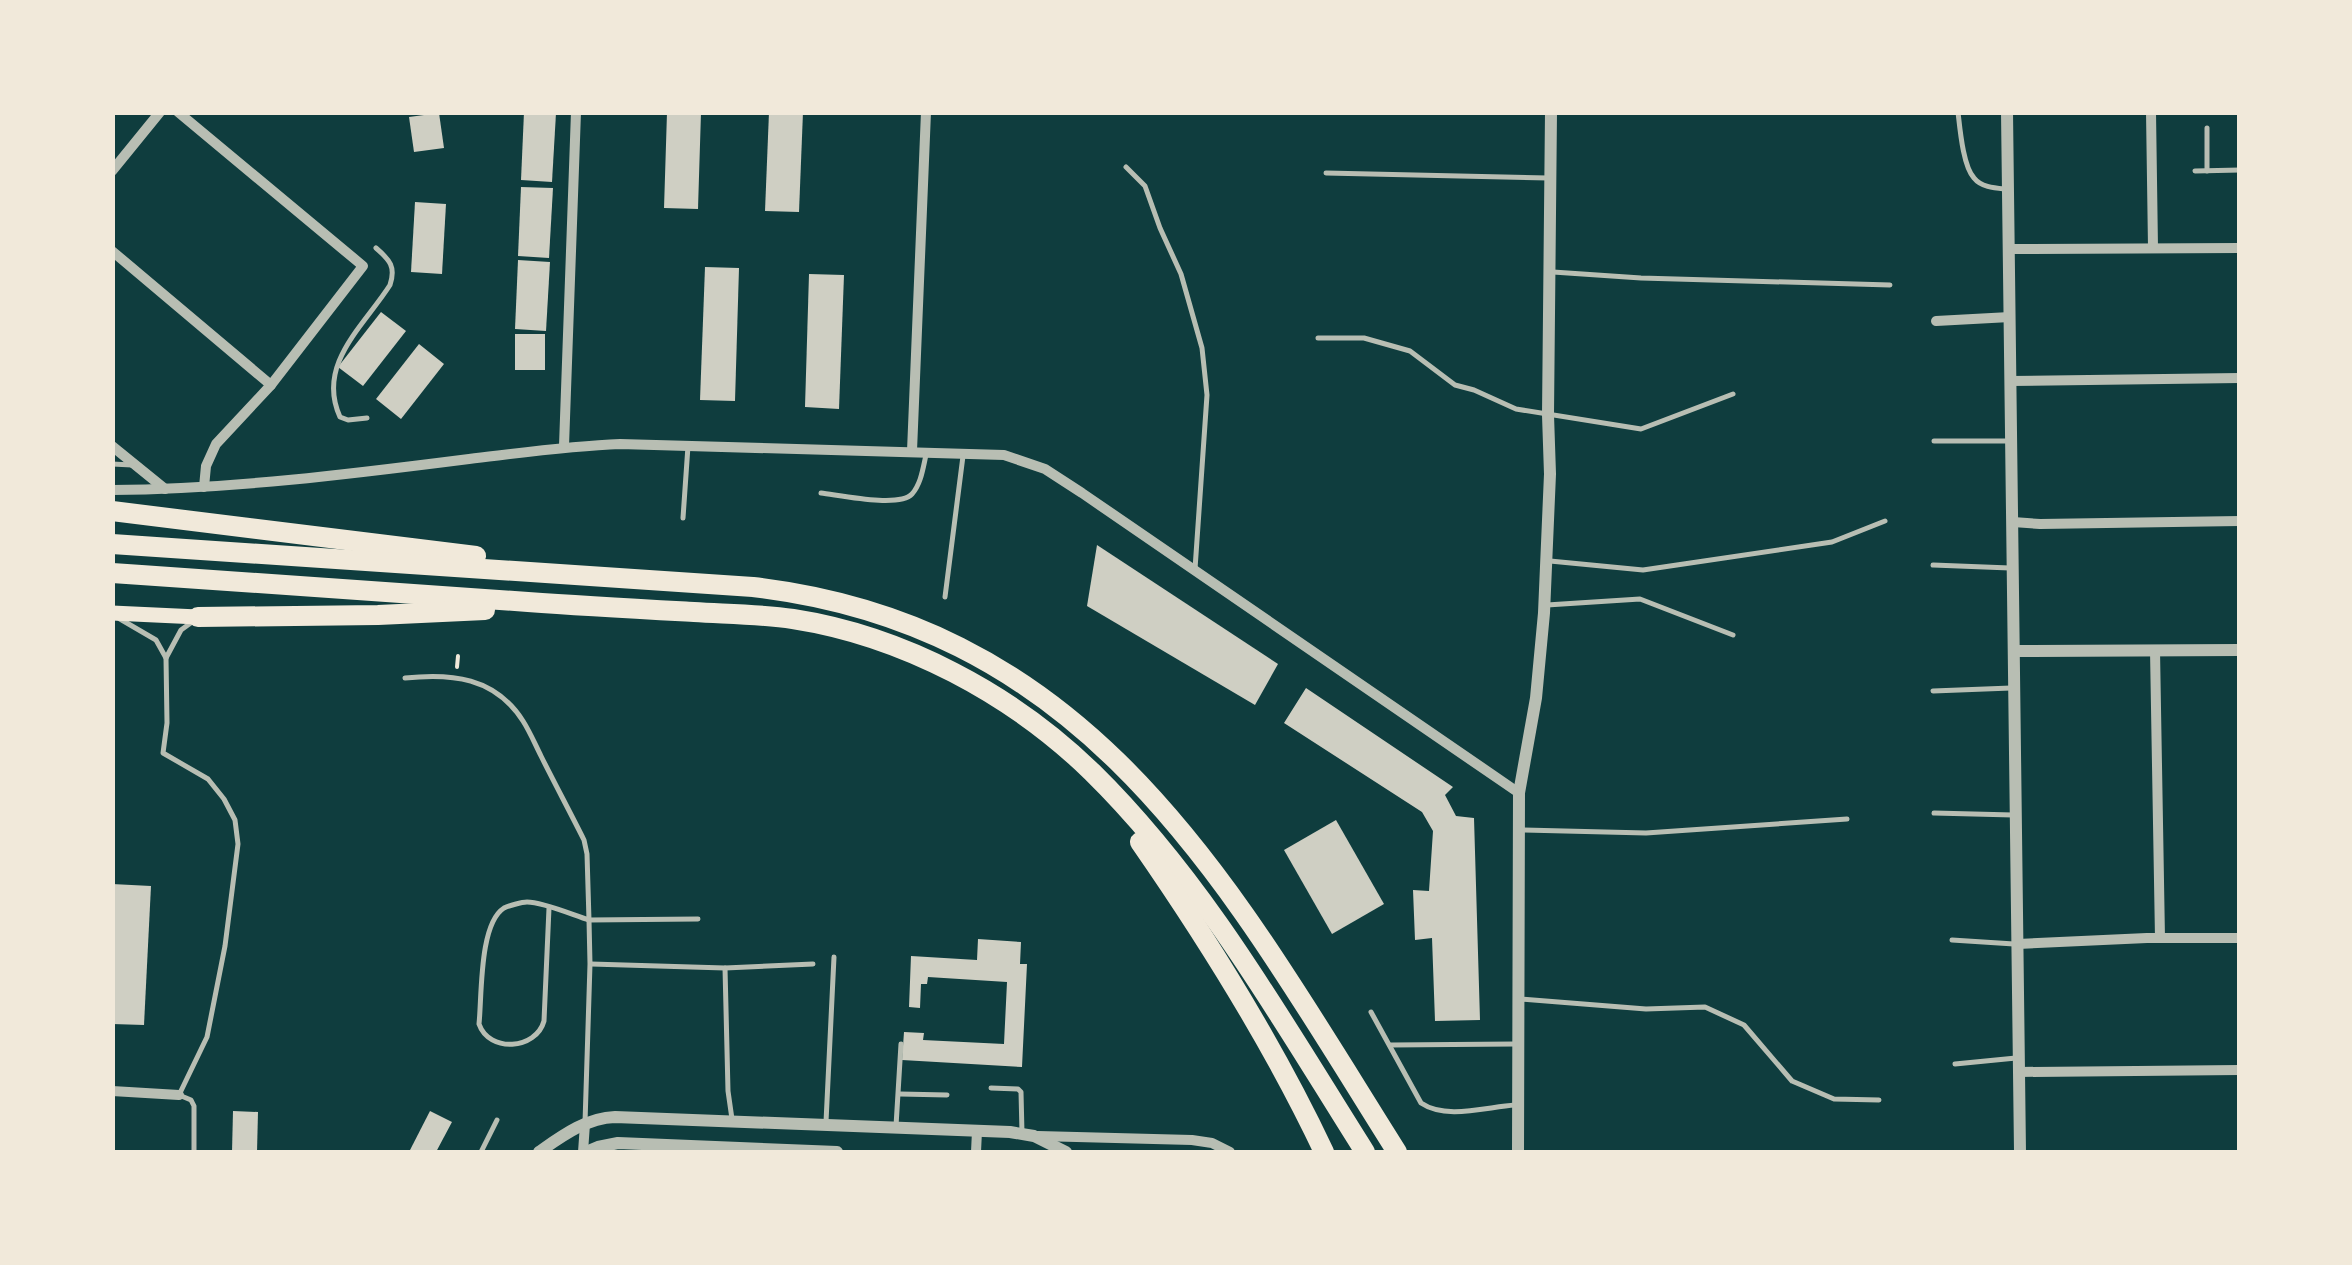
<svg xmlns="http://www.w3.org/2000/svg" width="2352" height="1265" font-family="Overpass,sans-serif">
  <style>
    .building { fill: #cfcfc3 }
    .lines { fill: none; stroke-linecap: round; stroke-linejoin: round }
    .path { stroke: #f1e9da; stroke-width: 4 }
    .service { stroke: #b8beb3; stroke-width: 5 }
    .minor { stroke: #b8beb3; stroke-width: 10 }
    .tertiary { stroke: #b8beb3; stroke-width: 12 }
    .secondary { stroke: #f1e9da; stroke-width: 15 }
    .motorway { stroke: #f1e9da; stroke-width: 20 }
  </style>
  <rect width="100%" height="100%" fill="#0f3d3e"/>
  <g class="building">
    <polygon points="524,112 556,113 552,182 521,180"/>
    <polygon points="667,112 701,112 698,209 664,208"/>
    <polygon points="769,112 803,112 799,212 765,211"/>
    <polygon points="439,113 444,148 414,152 409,117"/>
    <polygon points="521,187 553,188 549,258 518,256"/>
    <polygon points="415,202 446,204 442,274 411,272"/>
    <polygon points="518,260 550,262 546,331 515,329"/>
    <polygon points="705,267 739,268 735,401 700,400"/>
    <polygon points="809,274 844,275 839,409 805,407"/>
    <polygon points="381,312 406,331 363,386 338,367"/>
    <rect x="515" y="334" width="30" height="36"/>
    <polygon points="419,344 444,364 401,419 376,399"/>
    <polygon points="1097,545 1278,664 1255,705 1087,606"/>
    <polygon points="1306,688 1453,787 1445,795 1456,816 1474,818 1480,1020 1435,1021 1432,938 1415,940 1413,890 1429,891 1433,831 1422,812 1284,723"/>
    <polygon points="1336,820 1384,904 1332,934 1284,850"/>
    <polygon points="112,884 151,886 144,1025 112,1024"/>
    <polygon points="978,939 1021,942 1020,964 1027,964 1022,1067 902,1060 904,1032 924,1033 923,1040 1004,1044 1007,982 928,977 927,984 921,984 920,1008 909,1007 911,956 977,960"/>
    <polygon points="233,1111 258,1112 257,1152 232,1152"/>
    <polygon points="430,1111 452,1122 436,1152 409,1152"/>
  </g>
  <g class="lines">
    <polyline class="path" points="457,667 458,656"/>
    <g class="service">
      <path d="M1958,112C1960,129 1963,166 1974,178C1981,187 1994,188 2005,189"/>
      <polyline points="1126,167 1145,186 1160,228 1181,274 1202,348 1207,395 1195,569"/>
      <polyline points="2195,171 2240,170"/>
      <polyline points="2207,171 2207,128"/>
      <polyline points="1326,173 1548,178"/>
      <polyline points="1553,272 1641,278 1890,285"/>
      <polyline points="1318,338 1364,338 1410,351 1455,385 1474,390 1516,409 1641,429 1733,394"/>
      <path d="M367,418L348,420L340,417C316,364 364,326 390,285C396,267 390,260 376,248"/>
      <polyline points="1934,441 2008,441"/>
      <polyline points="112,464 132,465"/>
      <path d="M821,493C839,495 899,508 912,494C921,484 923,468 926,455"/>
      <polyline points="683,518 688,446"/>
      <polyline points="1550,561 1643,570 1832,542 1885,521"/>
      <polyline points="1933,565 2010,568"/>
      <polyline points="945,597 963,456"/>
      <polyline points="1547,605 1640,599 1733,635"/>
      <polyline points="120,619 156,640 166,658"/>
      <polyline points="192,622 181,630 166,658 167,723 163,753 208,779 224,799 235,820 238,844 225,946 207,1037 179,1095 191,1100 194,1106 194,1152"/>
      <path d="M405,678C451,673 495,677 523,721C530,732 535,744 541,756C555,784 570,812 584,840L587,854L589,920C573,915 543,902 527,902C522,902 508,906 504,908C479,924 482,996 479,1024C489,1053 536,1050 544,1021L549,908"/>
      <polyline points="1933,691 2011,688"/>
      <polyline points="1934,813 2013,815"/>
      <polyline points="1521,830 1646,833 1847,819"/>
      <polyline points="1952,940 2014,944"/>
      <polyline points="591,964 725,968 813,964"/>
      <polyline points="725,968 728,1091 732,1119"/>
      <polyline points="1521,999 1646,1009 1705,1007 1744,1025 1792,1081 1834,1099 1879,1100"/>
      <path d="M1371,1012L1421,1103C1446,1120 1486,1107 1515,1105"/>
      <polyline points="1391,1045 1515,1044"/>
      <polyline points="1955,1064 2016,1058"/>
      <polyline points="991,1088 1018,1089 1021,1092 1022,1133"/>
      <polyline points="900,1094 947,1095"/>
      <polyline points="826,1122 834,957"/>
      <polyline points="585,1123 590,964 589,920 698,919"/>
      <polyline points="896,1126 901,1044"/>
      <polyline points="481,1152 497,1120"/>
    </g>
    <g class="minor">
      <polyline points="178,112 363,266 271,385 216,444 206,466 204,487"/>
      <polyline points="2151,112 2153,248"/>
      <polyline points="112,171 160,112"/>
      <polyline points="2009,249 2240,248"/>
      <polyline points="112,251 271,385"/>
      <polyline points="1936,321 2010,317"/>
      <polyline points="2010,381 2240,378"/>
      <polyline points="112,446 165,489"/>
      <polyline points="564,446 576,112"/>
      <polyline points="912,451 926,112"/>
      <path d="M112,490C232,489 351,474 469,459C520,453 569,446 620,444L1004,455L1045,469L1082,493L1519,793"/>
      <polyline points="2013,522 2040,524 2240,521"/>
      <polyline points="2155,650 2160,938"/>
      <polyline points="2018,944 2147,938 2240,938"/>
      <polyline points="2019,1072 2240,1070"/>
      <polyline points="112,1091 179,1095"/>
      <polyline points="1038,1136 1192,1140 1212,1143 1230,1152"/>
      <polyline points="583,1152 585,1124"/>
      <polyline points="976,1152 977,1131"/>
    </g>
    <g class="tertiary">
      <polyline points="2007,112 2020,1152"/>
      <polyline points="2014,651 2240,650"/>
      <path d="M539,1152C562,1136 586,1118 615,1117L1010,1132L1034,1136L1066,1152"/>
      <polyline points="586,1152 598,1147 618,1143 837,1152"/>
      <polyline points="1518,1152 1519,793 1536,698 1544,613 1550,474 1548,415 1551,112"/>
    </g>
    <polyline class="secondary" points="112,613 198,617"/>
    <g class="motorway">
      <polyline points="112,511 476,556"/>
      <path d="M112,544L753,587C1096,627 1231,889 1397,1152"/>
      <path d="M112,573C251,582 390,592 528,602C583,606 639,609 694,612C727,614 760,614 793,619C903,636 1012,694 1092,772C1204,882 1282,1021 1365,1152"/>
      <polyline points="198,617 378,615 485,610"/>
      <path d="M1140,842C1208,940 1273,1044 1324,1152"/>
    </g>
  </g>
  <rect width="2352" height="1265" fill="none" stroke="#f1e9da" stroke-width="230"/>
</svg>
